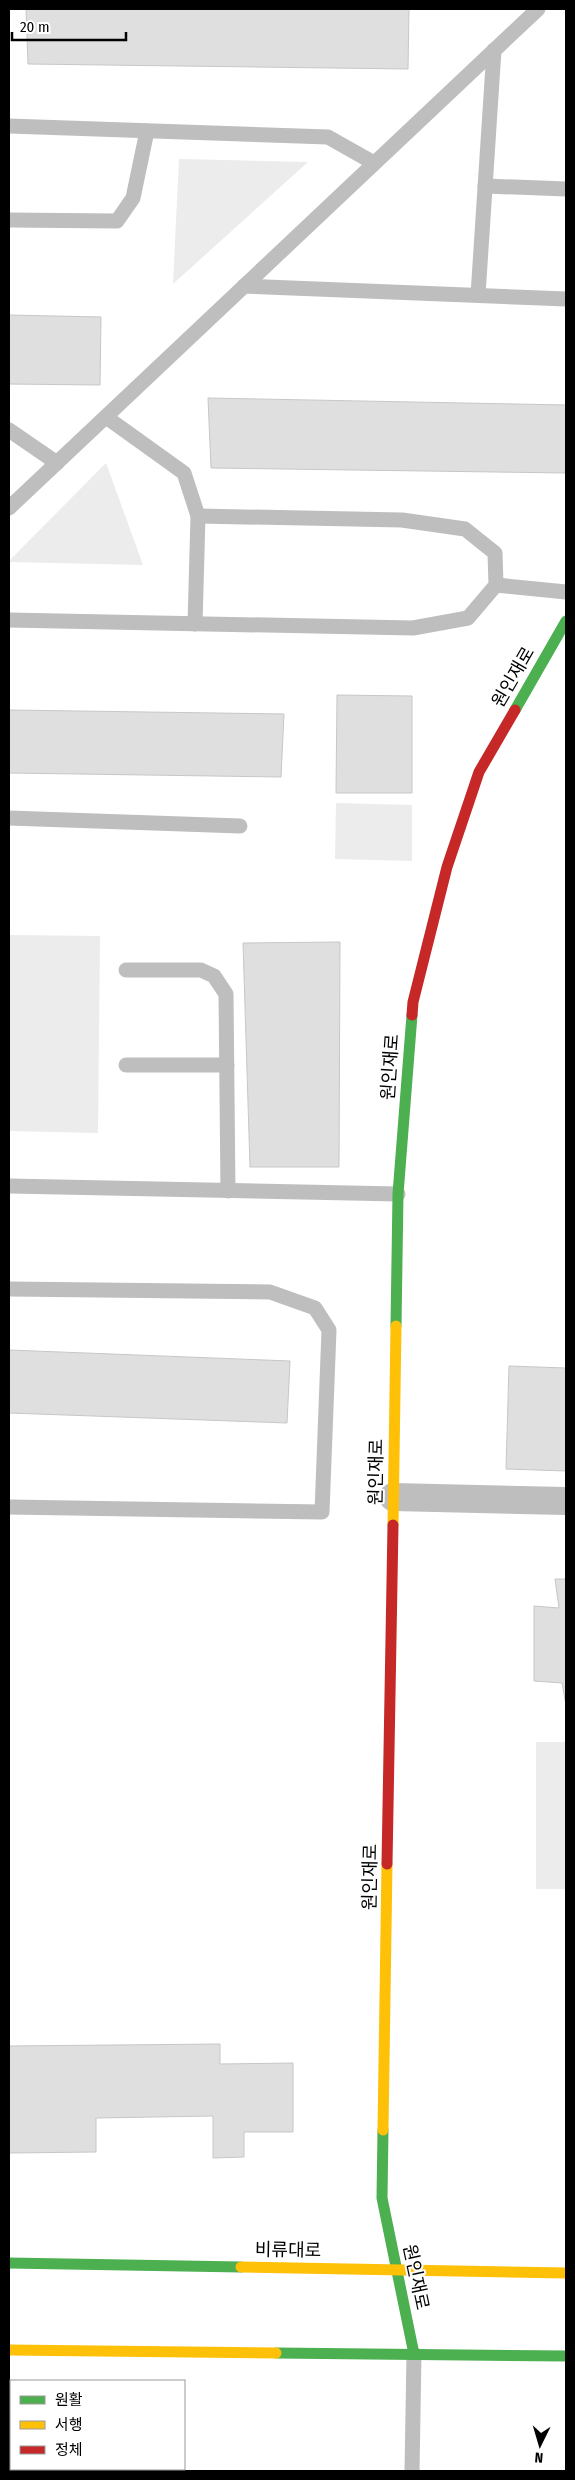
<svg xmlns="http://www.w3.org/2000/svg" width="575" height="2480" font-family="'Fira Sans Condensed','Noto Sans KR',sans-serif">
  <style>
    .green { fill: #ececec }
    .building { fill: #dfdfdf; stroke: #c7c7c7 }
    .lines { fill: none; stroke-linecap: round; stroke-linejoin: round }
    .lane { stroke: #bebebe; stroke-width: 15 }
    .street { stroke: #bebebe; stroke-width: 28 }
    .fast { stroke: #4caf50; stroke-width: 11 }
    .slow { stroke: #ffc107; stroke-width: 11 }
    .jam { stroke: #c62828; stroke-width: 11 }
    .labels { text-anchor: middle; stroke-width: 4; stroke-linejoin: round; paint-order: stroke }
    .street-label { font-size: 18px; fill: #000; stroke: #fff }
  </style>
  <rect width="100%" height="100%" fill="#fff"/>
  <g class="green">
    <polygon points="179,159 308,162 173,284"/>
    <polygon points="106,463 143,565 9,562 9,561"/>
    <polygon points="336,803 412,805 412,861 335,859"/>
    <polygon points="9,935 100,936 98,1133 9,1131"/>
    <rect x="536" y="1742" width="30" height="147"/>
  </g>
  <g class="building">
    <polygon points="26,9 409,9 408,69 28,64"/>
    <polygon points="9,315 101,317 100,385 9,384"/>
    <polygon points="208,398 566,405 566,473 211,468"/>
    <polygon points="337,695 412,696 412,793 336,793"/>
    <polygon points="9,710 284,714 281,777 9,773"/>
    <polygon points="340,942 339,1167 250,1167 243,943"/>
    <polygon points="9,1350 290,1361 287,1423 9,1413"/>
    <polygon points="509,1366 566,1368 566,1471 506,1469"/>
    <polygon points="555,1579 566,1579 566,1705 562,1683 534,1681 534,1606 559,1608"/>
    <polygon points="220,2044 220,2064 293,2063 293,2132 244,2132 244,2157 213,2158 213,2116 96,2118 96,2152 9,2153 9,2046"/>
  </g>
  <g class="lines">
    <g class="lane">
      <polyline points="9,126 328,137 374,163"/>
      <polyline points="485,186 566,189"/>
      <polyline points="9,220 117,221 133,198 147,131"/>
      <polyline points="244,286 566,299"/>
      <polyline points="478,295 494,50"/>
      <polyline points="106,417 184,473 198,516 195,624"/>
      <polyline points="9,430 57,463"/>
      <polyline points="9,508 538,9"/>
      <polyline points="496,585 566,592"/>
      <polyline points="9,620 413,628 468,618 496,585 495,553 465,529 402,520 198,516"/>
      <polyline points="9,818 240,826"/>
      <polyline points="126,970 201,970 214,976 226,994 228,1191"/>
      <polyline points="126,1065 227,1065"/>
      <polyline points="9,1186 398,1194"/>
      <polyline points="9,1289 270,1292 315,1308 329,1330 322,1512 9,1507"/>
      <polyline points="412,2471 414,2354"/>
    </g>
    <polyline class="street" points="393,1497 566,1501"/>
    <g class="fast">
      <polyline points="515,710 566,621"/>
      <polyline points="396,1326 398,1194 412,1015"/>
      <polyline points="383,2130 382,2198 414,2354"/>
      <polyline points="9,2263 241,2267"/>
      <polyline points="276,2353 566,2356"/>
    </g>
    <g class="slow">
      <polyline points="393,1525 396,1326"/>
      <polyline points="383,2130 387,1864"/>
      <polyline points="241,2267 566,2273"/>
      <polyline points="9,2350 276,2353"/>
    </g>
    <g class="jam">
      <polyline points="412,1015 413,1002 447,867 479,772 515,710"/>
      <polyline points="387,1864 393,1525"/>
    </g>
  </g>
  <g class="labels">
    <g class="street-label">
      <text transform="translate(513 677) rotate(-60)" y="6">원인재로</text>
      <text transform="translate(390 1067) rotate(-86)" y="6">원인재로</text>
      <text transform="translate(376 1472) rotate(-89)" y="6">원인재로</text>
      <text transform="translate(370 1877) rotate(-89)" y="6">원인재로</text>
      <text transform="translate(288 2250) rotate(1)" y="6">비류대로</text>
      <text transform="translate(416 2277) rotate(78)" y="6">원인재로</text>
    </g>
  </g>
  <rect width="575" height="2480" fill="none" stroke="#000000" stroke-width="20"/>
  <rect x="10" y="2380" width="175" height="90" fill="#ffffff" stroke="#999999"/>
  <rect x="20" y="2396" width="25" height="8" fill="#4caf50" stroke="#999999"/>
  <text x="55" y="2405" font-size="15" fill="#000000">원활</text>
  <rect x="20" y="2421" width="25" height="8" fill="#ffc107" stroke="#999999"/>
  <text x="55" y="2430" font-size="15" fill="#000000">서행</text>
  <rect x="20" y="2446" width="25" height="8" fill="#c62828" stroke="#999999"/>
  <text x="55" y="2455" font-size="15" fill="#000000">정체</text>
  <g transform="translate(540 2445) rotate(185)" stroke="#ffffff" stroke-width="4" paint-order="stroke">
  <path d="M0-4L9 19L0 12L-9 19Z" fill="#000000"/>
  <text y="-8" font-size="14" font-weight="bold" text-anchor="middle" fill="#000000">N</text>
  </g>
  <path d="M12 32v8h114v-8" fill="none" stroke="#000000" stroke-width="2.5"/>
  <text x="20" y="32" font-size="15" fill="#000000" stroke="#ffffff" stroke-width="4" paint-order="stroke">20 m</text>
</svg>
